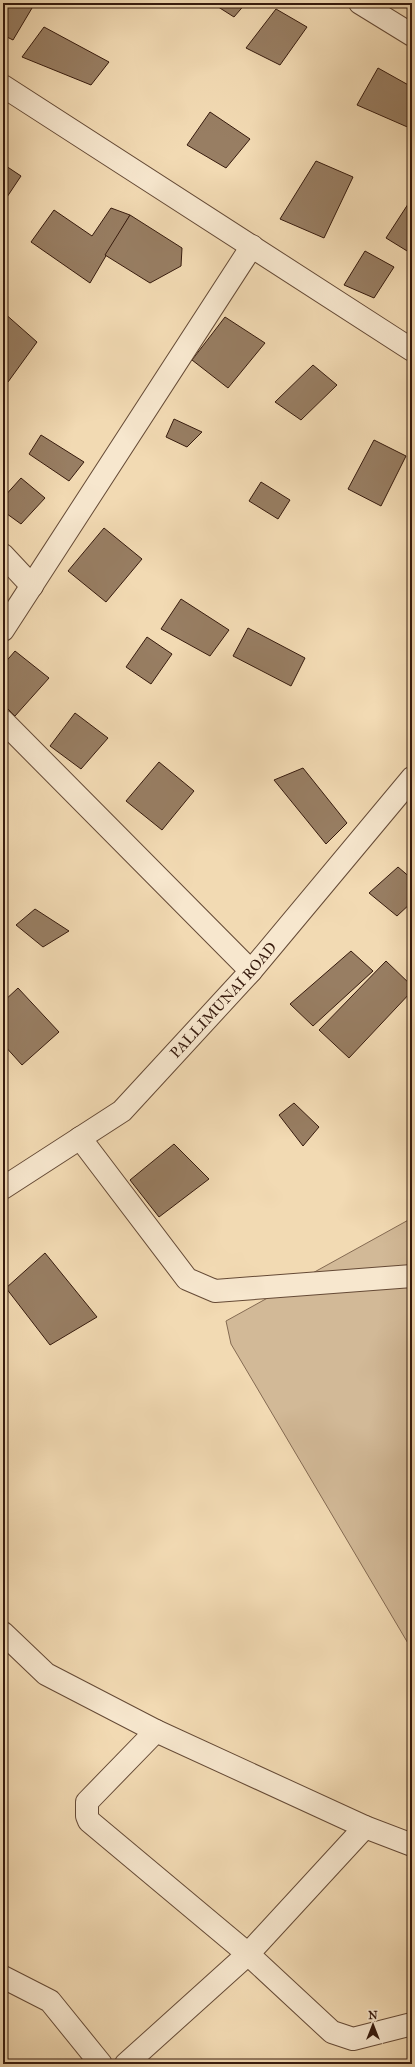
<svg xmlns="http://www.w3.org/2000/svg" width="415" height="2067" font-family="'IM FELL Great Primer',serif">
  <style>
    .green { fill: #d2b997; stroke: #846a52 }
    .building { fill: #987e63; stroke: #361a0d }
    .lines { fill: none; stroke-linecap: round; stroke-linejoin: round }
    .minor-casing { stroke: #654a36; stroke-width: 24 }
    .minor { stroke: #f7e7ce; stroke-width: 22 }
    .labels { text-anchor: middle; stroke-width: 3; stroke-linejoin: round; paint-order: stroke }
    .street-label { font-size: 15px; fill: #361a0d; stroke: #f7e7ce }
  </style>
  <rect width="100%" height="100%" fill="#f2dab3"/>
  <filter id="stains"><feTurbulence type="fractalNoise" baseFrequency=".005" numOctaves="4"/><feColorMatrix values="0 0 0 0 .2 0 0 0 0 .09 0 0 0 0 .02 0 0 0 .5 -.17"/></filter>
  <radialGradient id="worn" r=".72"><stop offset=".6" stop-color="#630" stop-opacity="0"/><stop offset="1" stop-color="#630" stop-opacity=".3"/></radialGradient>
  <polygon class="green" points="412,1218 412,1650 231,1344 226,1321"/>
  <g class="building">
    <polygon points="10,3 35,3 13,40 3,35 3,5 7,7"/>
    <polygon points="212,3 246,3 234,17"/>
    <polygon points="276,9 307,27 280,65 246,48"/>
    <polygon points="44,27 109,62 91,85 22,57"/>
    <polygon points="378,68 412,87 412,129 357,105"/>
    <polygon points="210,112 250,139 226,168 187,145"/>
    <polygon points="316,161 353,177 324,238 280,219"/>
    <polygon points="3,164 21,176 3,203"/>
    <polygon points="412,198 412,254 386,238"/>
    <polygon points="111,208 130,215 90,283 31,242 54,210 92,236"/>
    <polygon points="130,215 182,248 181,266 150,283 105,255"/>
    <polygon points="365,251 394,267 374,298 344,285"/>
    <polygon points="3,312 37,342 8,382 3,377"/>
    <polygon points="225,317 265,343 228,388 192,360"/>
    <polygon points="313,365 337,385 301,420 275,402"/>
    <polygon points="174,419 202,432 187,447 166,437"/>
    <polygon points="41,435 84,462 69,481 29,454"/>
    <polygon points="374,440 406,456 381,506 348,489"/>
    <polygon points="21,478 45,498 21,524 3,511 3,498"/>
    <polygon points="261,482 290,500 278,519 249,501"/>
    <polygon points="104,528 142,559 106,602 68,571"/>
    <polygon points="181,599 229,630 210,656 161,629"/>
    <polygon points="248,628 305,658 291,686 233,656"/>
    <polygon points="147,637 172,654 151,684 126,667"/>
    <polygon points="15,651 49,678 15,716 3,704 3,665"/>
    <polygon points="75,713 108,738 81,769 50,746"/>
    <polygon points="159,762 194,791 162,830 126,801"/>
    <polygon points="303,768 347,823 326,844 274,780"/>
    <polygon points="398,867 412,879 412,902 397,916 369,893"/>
    <polygon points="35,909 69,931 43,947 16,925"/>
    <polygon points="351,951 373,971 313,1026 290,1004"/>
    <polygon points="386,961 412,986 412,991 349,1058 319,1030"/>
    <polygon points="18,988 59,1032 22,1065 3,1044 3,1002"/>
    <polygon points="294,1103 319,1127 303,1146 279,1115"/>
    <polygon points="174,1144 209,1179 159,1217 130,1180"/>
    <polygon points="45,1253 97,1317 50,1345 6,1288"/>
  </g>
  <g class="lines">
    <defs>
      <g id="minor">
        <polyline points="360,3 412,35"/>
        <polyline points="3,86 412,350"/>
        <polyline points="3,555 32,586"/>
        <polyline points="3,630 252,246"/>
        <polyline points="3,721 251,971"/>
        <polyline points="80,1138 187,1279 215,1291 412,1276"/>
        <path id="s1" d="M3,1188L122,1111L251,971L412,778"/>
        <polyline points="3,1633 46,1674 156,1731 365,1827 412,1845"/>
        <polyline points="156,1731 87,1802 87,1816 89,1821 248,1954 332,2032 353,2039 412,2024"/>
        <polyline points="3,1977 50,2001 101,2064"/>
        <polyline points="126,2064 248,1954 365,1827"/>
      </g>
    </defs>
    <use href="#minor" class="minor-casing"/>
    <use href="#minor" class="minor"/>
  </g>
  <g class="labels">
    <g class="street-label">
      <text dy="5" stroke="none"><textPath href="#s1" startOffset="292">PALLIMUNAI ROAD</textPath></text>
    </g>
  </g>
  <rect width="415" height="2067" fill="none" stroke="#f2dab3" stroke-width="16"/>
  <rect x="4" y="4" width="407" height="2059" fill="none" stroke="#361a0d" stroke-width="2"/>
  <rect x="8" y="8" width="399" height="2051" fill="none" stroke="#361a0d"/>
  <g transform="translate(373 2025)" stroke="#f7e7ce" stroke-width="3" paint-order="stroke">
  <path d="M0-3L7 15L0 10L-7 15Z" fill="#361a0d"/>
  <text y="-6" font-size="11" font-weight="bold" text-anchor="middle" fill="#361a0d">N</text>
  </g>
  <rect width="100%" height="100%" filter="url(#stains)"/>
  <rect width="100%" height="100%" fill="url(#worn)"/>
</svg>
